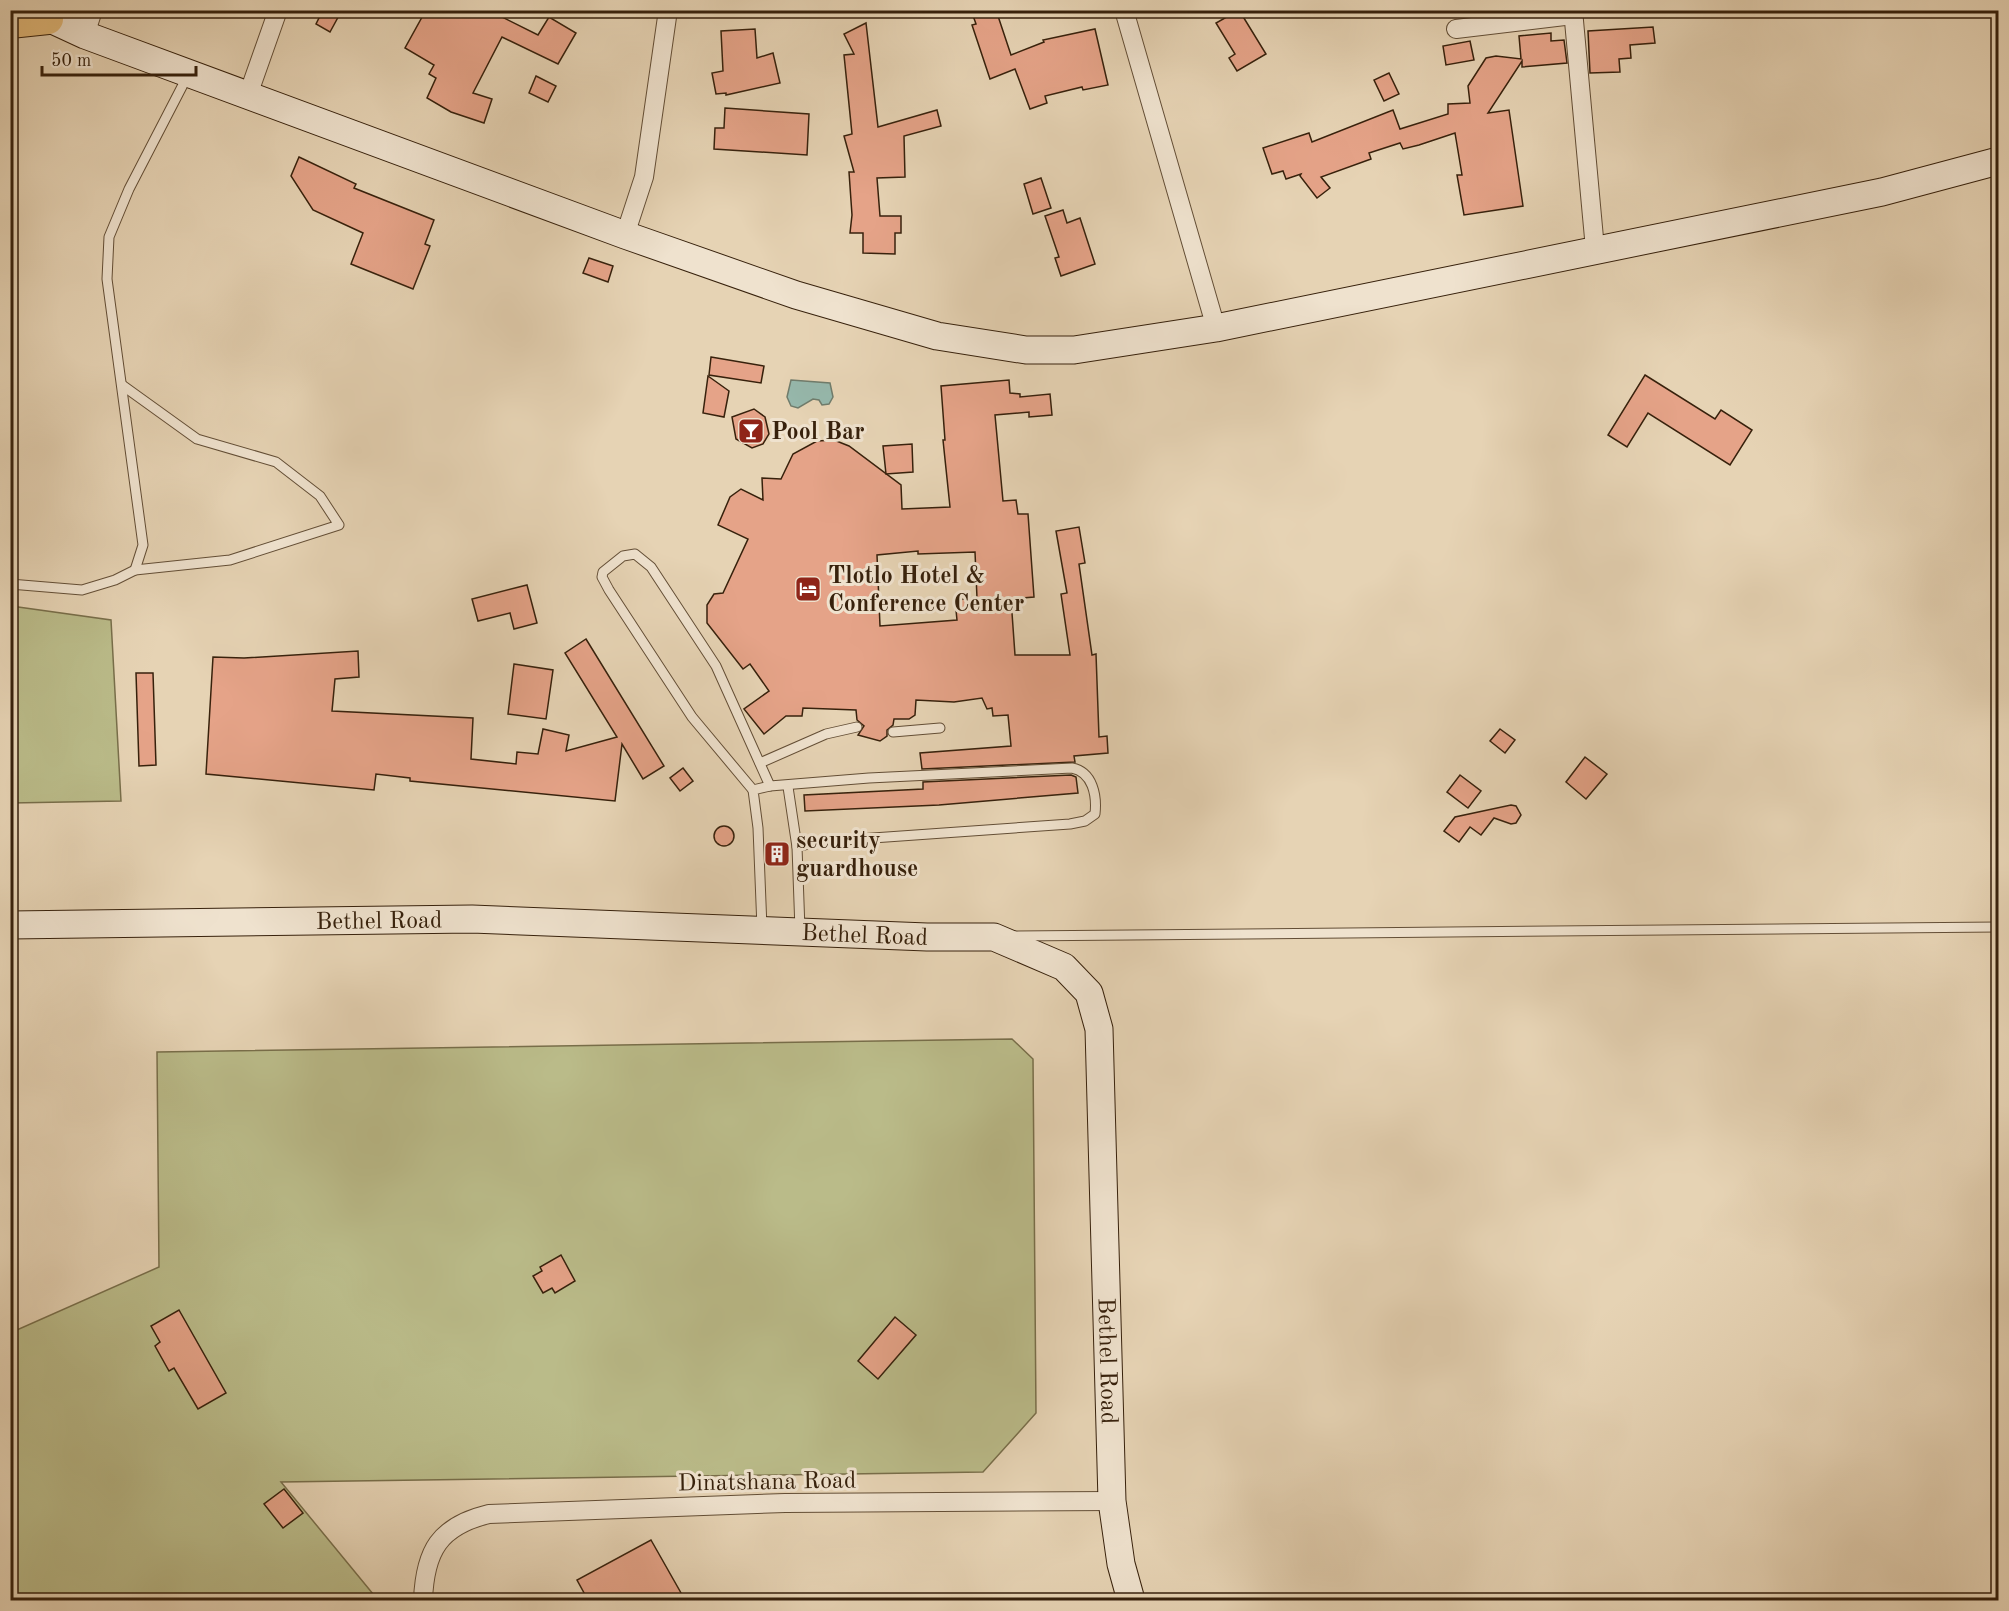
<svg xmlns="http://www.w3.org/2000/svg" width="2009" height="1611" font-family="'Old Standard TT',serif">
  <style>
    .green { fill: #babb89; stroke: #786e4a; stroke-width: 1.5 }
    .water { fill: #96b8ac; stroke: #707c6c; stroke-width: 1.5 }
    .building { fill: #e5a388; stroke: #37210c; stroke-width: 1.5; fill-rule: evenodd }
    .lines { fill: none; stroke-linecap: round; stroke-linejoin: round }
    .lane-casing { stroke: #634e36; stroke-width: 11 }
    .street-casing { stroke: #634e36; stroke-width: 20 }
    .secondary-casing { stroke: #37210c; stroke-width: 29 }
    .primary-casing { stroke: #37210c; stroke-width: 32 }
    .lane { stroke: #efe2ce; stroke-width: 9 }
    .street { stroke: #efe2ce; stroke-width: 18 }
    .secondary { stroke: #efe2ce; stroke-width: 27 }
    .primary { stroke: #e3ba7a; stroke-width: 30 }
    .labels { text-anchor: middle; stroke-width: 6; stroke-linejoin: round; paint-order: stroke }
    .poi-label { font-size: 24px; font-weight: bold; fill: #37210c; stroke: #efe2ce; text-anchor: start }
    .street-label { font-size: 24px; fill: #37210c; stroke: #efe2ce }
  </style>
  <rect width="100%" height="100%" fill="#e6d3b4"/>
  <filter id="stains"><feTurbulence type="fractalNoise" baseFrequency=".00333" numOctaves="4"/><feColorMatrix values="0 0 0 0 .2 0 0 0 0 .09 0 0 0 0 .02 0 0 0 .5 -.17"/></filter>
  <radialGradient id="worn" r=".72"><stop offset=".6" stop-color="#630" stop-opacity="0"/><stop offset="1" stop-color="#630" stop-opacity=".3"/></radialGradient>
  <g class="green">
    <polygon points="11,606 111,620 121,801 11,803"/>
    <polygon points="1012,1039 1033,1059 1036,1413 983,1472 281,1482 378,1600 11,1600 10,1333 159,1267 157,1052"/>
  </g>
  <polygon class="water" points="791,380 830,383 833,397 829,404 822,405 819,400 813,399 798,408 791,406 787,397"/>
  <g class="building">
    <polygon points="323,10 342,10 330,32 316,24"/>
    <polygon points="426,10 506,10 502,17 538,35 549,17 576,33 558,64 502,37 473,93 492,99 484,123 451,112 427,98 436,78 429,74 434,65 405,48"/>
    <polygon points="971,10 996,10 1011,55 1044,42 1043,40 1095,29 1108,85 1083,90 1082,87 1045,96 1047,103 1030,109 1015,69 990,79 972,25 976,24"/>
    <polygon points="1239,10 1266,54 1237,71 1229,58 1235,54 1216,23"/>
    <polygon points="866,23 878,127 937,110 941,126 904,136 905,177 877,178 880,216 901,216 901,233 895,233 895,254 863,253 863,233 850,233 852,215 849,172 854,172 844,136 852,134 844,55 854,54 844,34"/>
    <polygon points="1653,27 1655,43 1630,45 1631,58 1619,59 1620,72 1590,73 1588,31"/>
    <polygon points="755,29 757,58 773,53 780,83 726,95 726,93 716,94 712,73 723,71 721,31"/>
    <polygon points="1551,33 1551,41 1564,40 1567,63 1522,67 1522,61 1488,113 1509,110 1523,206 1464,215 1457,175 1462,175 1455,133 1419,145 1403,149 1400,143 1369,153 1371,159 1321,177 1330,188 1317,198 1300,176 1301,174 1286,179 1283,171 1272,174 1263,148 1309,133 1312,142 1393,110 1400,129 1448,114 1448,104 1470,103 1468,86 1486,58 1496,56 1521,59 1519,36"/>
    <polygon points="1470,41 1474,60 1446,65 1443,46"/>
    <polygon points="1389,73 1399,94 1384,101 1374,80"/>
    <polygon points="536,76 556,86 548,102 529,93"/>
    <polygon points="725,108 809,114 807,155 714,149 715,128 724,128"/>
    <polygon points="299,157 356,184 354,188 434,220 425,244 430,246 413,289 351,264 363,233 313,210 291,176"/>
    <polygon points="1041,178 1051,208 1033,214 1024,184"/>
    <polygon points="1063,210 1067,223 1080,218 1095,264 1061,276 1055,258 1059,257 1045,216"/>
    <polygon points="589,258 613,266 608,282 583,273"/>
    <polygon points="711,357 764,366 761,383 709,375"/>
    <polygon points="1645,375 1715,419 1721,410 1752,430 1730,465 1648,413 1627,447 1608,435"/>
    <polygon points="708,376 729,391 724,417 703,413"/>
    <path d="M1009,380L1010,393L1020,394V397L1050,394L1052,415L1029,417V412L995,415L1003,501L1016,500L1018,514H1028L1034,597L1011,599L1015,655H1070L1061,594L1067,593L1056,531L1079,527L1085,563L1079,564L1092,655L1096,654L1099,737L1107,736L1108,753L1074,756L1075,762L922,769L920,753L1011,746L1008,715L993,716L992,708L987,709L982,698L954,702L916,700L915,715L909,719H894L893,725L887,730V736L880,741L858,735L864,726L857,720L856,710L803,708L802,716H786L764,734L744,709L769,691L750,664L743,669L707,623V605L714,594L723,593L748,539L718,525L730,497L741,489L763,500L762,478L781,479L793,454L817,441L834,440L849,446L901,485L902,509L950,507L943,440H945L941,386ZM918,551V554L975,552L977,598L955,600L957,620L880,626L877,555Z"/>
    <polygon points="754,409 765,417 769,434 763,444 752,448 736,439 732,417"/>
    <polygon points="912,444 913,472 886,474 883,446"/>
    <polygon points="527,585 537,623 514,629 510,613 478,621 472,599"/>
    <polygon points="586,639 664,766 643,779 622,744 615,801 410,781 410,778 376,774 374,790 206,774 213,657 244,658 358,651 359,677 335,679 332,711 473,718 471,759 516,764 517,752 538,754 543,729 569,735 566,751 617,737 565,653"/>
    <polygon points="514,664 553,670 546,719 508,714"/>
    <polygon points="136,673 153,673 156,765 139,766"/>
    <polygon points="1500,729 1515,740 1505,753 1490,741"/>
    <polygon points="1585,757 1607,774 1586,799 1566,782"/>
    <polygon points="683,768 693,781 680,791 670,778"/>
    <polygon points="1071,775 1076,777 1078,793 939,805 805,811 804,795 923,789 923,782"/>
    <polygon points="1460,775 1481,791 1468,808 1447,792"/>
    <polygon points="1511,805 1516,806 1521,815 1516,823 1511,824 1494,818 1481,835 1470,827 1459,842 1444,831 1455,817"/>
    <circle cx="724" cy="836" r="10"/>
    <polygon points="787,845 788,862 768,863 767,847"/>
    <polygon points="561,1255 575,1281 555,1293 552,1288 543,1293 533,1276 542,1271 540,1267"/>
    <polygon points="179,1310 226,1393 198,1409 174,1368 169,1371 155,1346 160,1342 151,1326"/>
    <polygon points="895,1317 916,1335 878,1379 858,1361"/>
    <polygon points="284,1489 303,1513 283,1528 264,1504"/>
    <polygon points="651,1540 685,1600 588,1600 577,1580"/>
  </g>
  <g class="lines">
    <defs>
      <g id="lane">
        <polyline points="135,570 143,545 107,279 109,237 129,189 188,75"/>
        <polyline points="10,584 82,590 115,580 135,570 230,560 339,525 320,496 276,462 197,439 122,385"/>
        <polyline points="893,732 940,728"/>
        <polyline points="760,763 826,734 857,727"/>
        <polyline points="788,787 797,847"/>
        <polyline points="753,790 692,717 609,590 602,577 603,572 623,556 635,554 651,567 716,666 770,786"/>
        <path d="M762,928L758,828L753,790L770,786L869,778L1072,768C1093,772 1097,796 1095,814L1085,821L1070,824L816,842L797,847L800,930"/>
        <polyline points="1015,936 1998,927"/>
      </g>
      <g id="street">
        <polyline points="1124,10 1216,328"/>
        <polyline points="1573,10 1595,249"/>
        <polyline points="1456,29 1573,15"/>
        <polyline points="85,35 93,10"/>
        <polyline points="248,95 278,10"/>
        <polyline points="625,235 644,177 668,10"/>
        <path d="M423,1600C425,1551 439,1526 489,1514L785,1503L1112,1501"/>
      </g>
      <g id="secondary">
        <polyline points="31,10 85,35 625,235 796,295 937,336 1026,350 1074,350 1216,328 1882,192 1998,161"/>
        <path id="s1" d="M10,925L472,919L927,937H994L1064,967L1089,993L1099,1029L1112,1501L1121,1564L1131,1600"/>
      </g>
      <polyline id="primary" points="10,23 48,19"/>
    </defs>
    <use href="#lane" class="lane-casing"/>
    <use href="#street" class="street-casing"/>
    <use href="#secondary" class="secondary-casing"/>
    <use href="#primary" class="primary-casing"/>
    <use href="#lane" class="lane"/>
    <use href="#street" class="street"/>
    <use href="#secondary" class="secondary"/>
    <use href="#primary" class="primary"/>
  </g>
  <defs>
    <symbol id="bar-square" viewBox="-11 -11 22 22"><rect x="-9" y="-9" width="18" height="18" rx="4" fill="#8f2418" stroke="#efe2ce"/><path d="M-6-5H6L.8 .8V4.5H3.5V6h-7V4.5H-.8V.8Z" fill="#fff"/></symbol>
    <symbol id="hotel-square" viewBox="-11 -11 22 22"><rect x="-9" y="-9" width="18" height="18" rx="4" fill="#8f2418" stroke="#efe2ce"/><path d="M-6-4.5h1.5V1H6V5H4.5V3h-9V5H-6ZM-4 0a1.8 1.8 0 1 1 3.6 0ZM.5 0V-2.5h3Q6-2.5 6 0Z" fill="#fff"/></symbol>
    <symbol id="building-square" viewBox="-11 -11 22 22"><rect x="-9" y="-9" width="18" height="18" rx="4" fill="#8f2418" stroke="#efe2ce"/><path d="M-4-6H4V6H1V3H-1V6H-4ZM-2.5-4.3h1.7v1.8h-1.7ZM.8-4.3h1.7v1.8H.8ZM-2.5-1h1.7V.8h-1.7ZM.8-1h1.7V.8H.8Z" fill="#fff"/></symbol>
  </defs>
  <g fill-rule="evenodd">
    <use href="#bar-square" x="736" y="416" width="30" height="30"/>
    <use href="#hotel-square" x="793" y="574" width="30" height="30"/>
    <use href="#building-square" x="762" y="839" width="30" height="30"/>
  </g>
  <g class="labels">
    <g class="poi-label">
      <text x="771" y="439">Pool Bar</text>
      <text x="828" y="583">Tlotlo Hotel &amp;<tspan x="828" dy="28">Conference Center</tspan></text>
      <text x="796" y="848">security<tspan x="796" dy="28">guardhouse</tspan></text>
    </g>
    <g class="street-label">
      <text dy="8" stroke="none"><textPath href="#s1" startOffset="369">Bethel Road</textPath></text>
      <text dy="8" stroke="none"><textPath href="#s1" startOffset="855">Bethel Road</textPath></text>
      <text dy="8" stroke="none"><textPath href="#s1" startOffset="1466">Bethel Road</textPath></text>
      <text transform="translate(767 1481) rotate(-1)" y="8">Dinatshana Road</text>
    </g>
  </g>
  <rect width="2009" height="1611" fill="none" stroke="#e6d3b4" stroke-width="36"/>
  <rect x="12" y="12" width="1985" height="1587" fill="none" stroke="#37210c" stroke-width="3"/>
  <rect x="18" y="18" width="1973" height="1575" fill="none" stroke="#37210c" stroke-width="1.5"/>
  <path d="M42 66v9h154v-9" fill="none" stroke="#37210c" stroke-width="3"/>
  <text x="51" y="66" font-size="18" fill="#37210c" stroke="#efe2ce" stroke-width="4.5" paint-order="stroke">50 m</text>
  <rect width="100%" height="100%" filter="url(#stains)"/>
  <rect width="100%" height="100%" fill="url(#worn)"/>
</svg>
